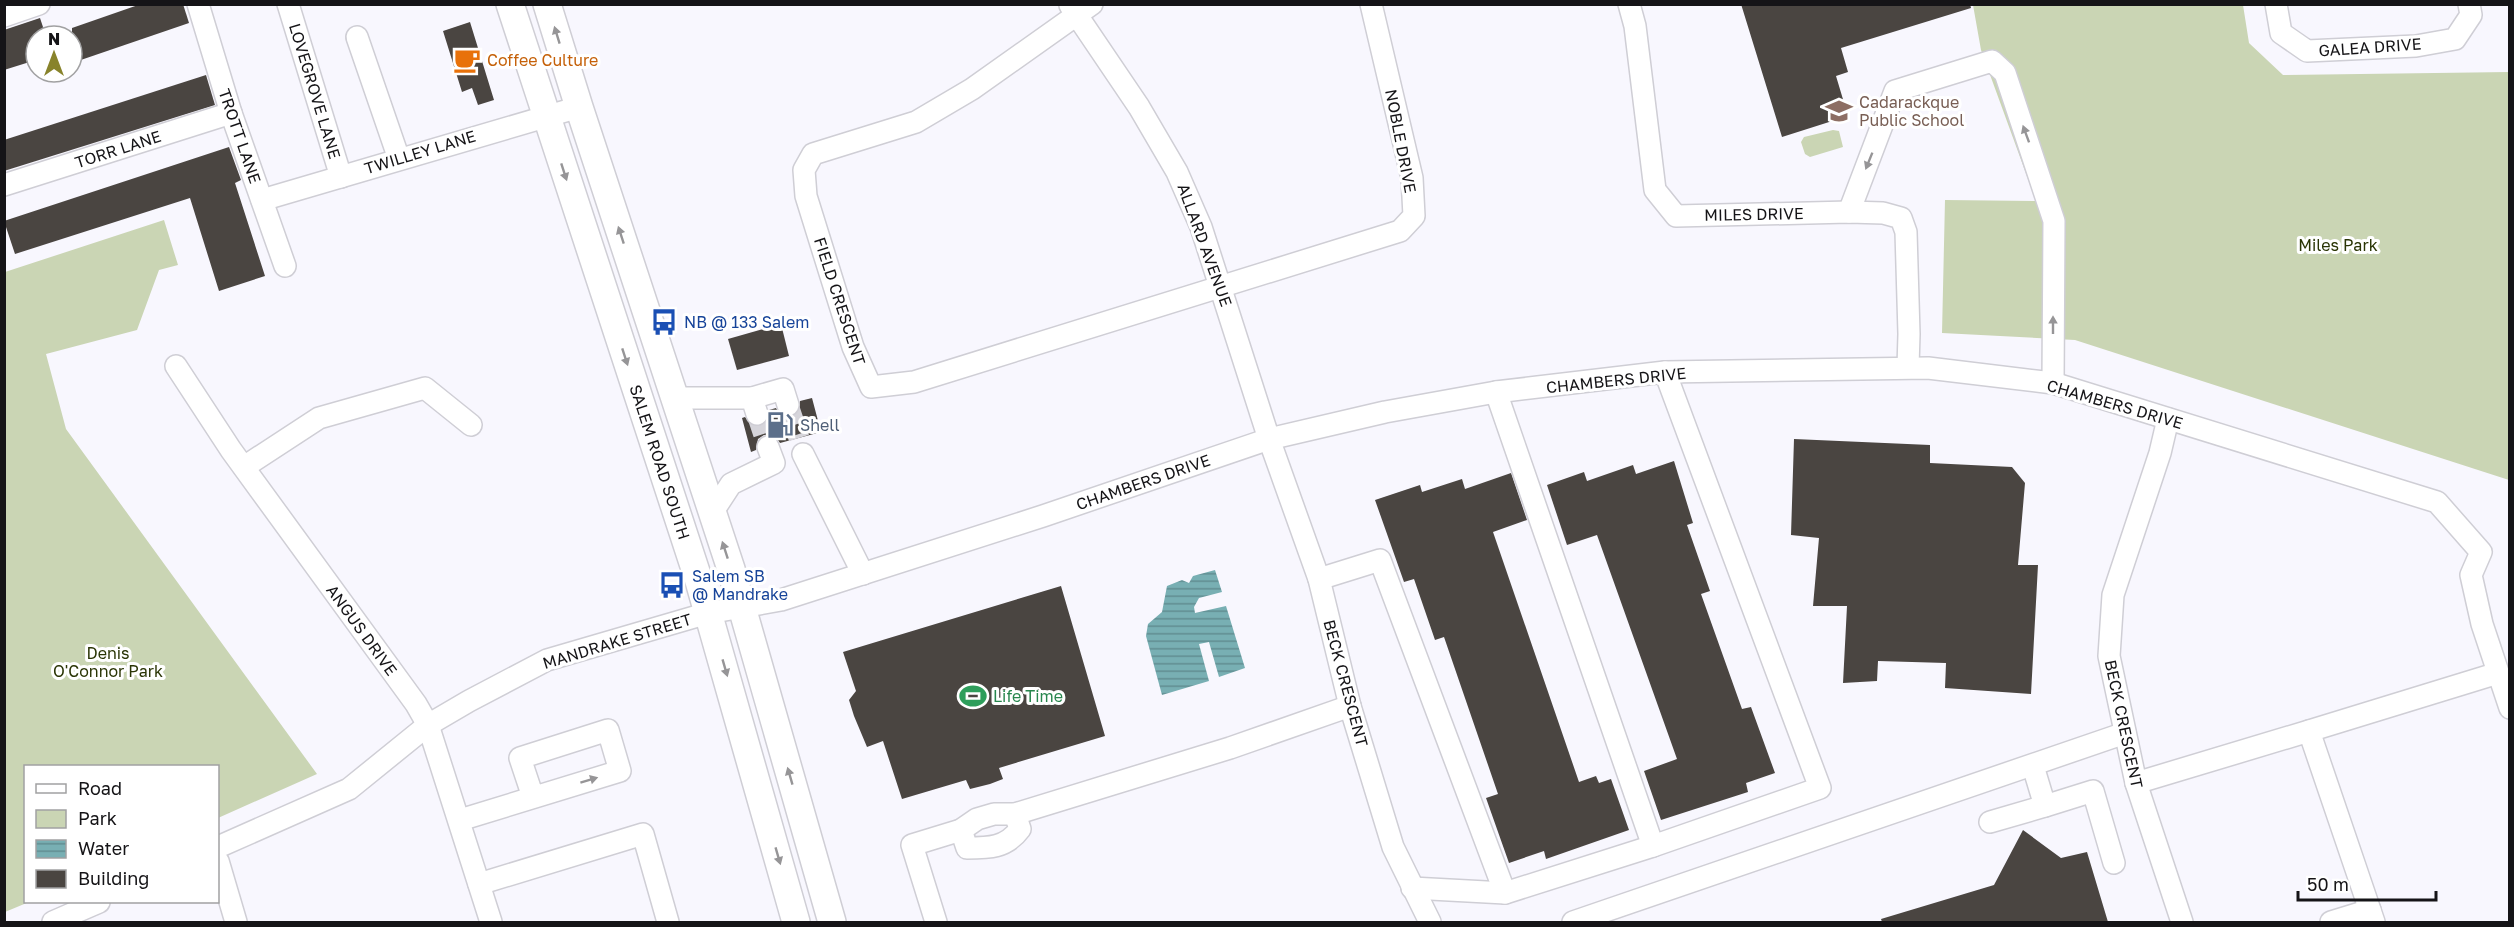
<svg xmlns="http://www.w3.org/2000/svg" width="2514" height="927" font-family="'Golos Text',sans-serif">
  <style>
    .park { fill: #cad5b4 }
    .water { fill: url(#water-rules) }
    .building { fill: #4a4541 }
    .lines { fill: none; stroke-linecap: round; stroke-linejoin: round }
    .minor-tunnel { stroke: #d6d5db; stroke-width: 21; stroke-dasharray: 21 10; stroke-linecap: butt }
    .minor-casing { stroke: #cfced5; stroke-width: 24 }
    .major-casing { stroke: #cfced5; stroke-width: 30 }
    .minor { stroke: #fff; stroke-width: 21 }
    .major { stroke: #fff; stroke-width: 27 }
    .oneway { fill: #969597 }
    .labels { text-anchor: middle; stroke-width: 6; stroke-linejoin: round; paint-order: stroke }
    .street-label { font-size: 16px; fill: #151417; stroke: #fff }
    .food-label { font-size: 16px; fill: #c56008; stroke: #fff; text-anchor: start }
    .education-label { font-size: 16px; fill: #785e54; stroke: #fff; text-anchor: start }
    .park-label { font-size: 16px; fill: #2a3505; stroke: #fff }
    .transit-label { font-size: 16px; fill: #164399; stroke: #fff; text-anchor: start }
    .service-label { font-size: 16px; fill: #4e5e75; stroke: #fff; text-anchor: start }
    .leisure-label { font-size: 16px; fill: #27864d; stroke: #fff; text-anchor: start }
  </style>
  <defs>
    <pattern id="water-rules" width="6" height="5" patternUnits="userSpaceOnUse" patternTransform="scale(1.5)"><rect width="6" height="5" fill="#78afb3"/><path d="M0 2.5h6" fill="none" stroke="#618d91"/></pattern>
  </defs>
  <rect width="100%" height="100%" fill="#f8f7fe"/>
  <g class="park">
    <polygon points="1973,5 2243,5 2249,43 2283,75 2509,72 2509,480 2075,340 1942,333 1945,200 2036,201 1981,50"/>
    <polygon points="1833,130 1839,131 1843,147 1810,157 1805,154 1801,142 1804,137"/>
    <polygon points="164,220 178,265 159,270 137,330 46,354 66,429 317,774 218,818 218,766 26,766 26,902 29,902 5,912 5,272"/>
  </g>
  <polygon class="water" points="1215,570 1222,592 1199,598 1194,607 1195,613 1226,606 1245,668 1219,677 1209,642 1199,644 1209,681 1162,695 1146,636 1148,624 1162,612 1167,586 1182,580 1189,583 1193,576"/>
  <g class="building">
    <polygon points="141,4 183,4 189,23 72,63 72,28"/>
    <polygon points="1741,4 1970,4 1971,8 1841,48 1848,72 1836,76 1848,116 1782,137"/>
    <polygon points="40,18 46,36 36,36 36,60 4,70 4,30"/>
    <polygon points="470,22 494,100 478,105 472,88 462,92 443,31"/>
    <polygon points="206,75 215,105 4,171 4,140"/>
    <polygon points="229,147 241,180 235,183 265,276 219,291 190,198 15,254 4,221"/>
    <polygon points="781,324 789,356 737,370 728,339"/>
    <polygon points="812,398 821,432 780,443 776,437 764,435 758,439 756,450 751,452 742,418 745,417 754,426 760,426 767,422 769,410 776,408 780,415 791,417 798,413 800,401"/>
    <polygon points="1794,439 1930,445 1930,463 2012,467 2025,483 2018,565 2038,565 2031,694 1945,688 1946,663 1878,661 1877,681 1843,683 1847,606 1813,606 1819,538 1791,535"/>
    <polygon points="1674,461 1693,523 1687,525 1710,591 1701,594 1742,709 1751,707 1775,773 1746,783 1748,792 1661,820 1644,771 1677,759 1597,535 1567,545 1547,485 1584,472 1587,481 1633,465 1636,474"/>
    <polygon points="1511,473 1527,520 1493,532 1579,782 1596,776 1599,783 1611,779 1629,830 1546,859 1544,851 1509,863 1486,798 1498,794 1444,637 1435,640 1414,579 1404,582 1375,500 1420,485 1422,492 1462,479 1465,489"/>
    <polygon points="1061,586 1105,736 999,768 1003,779 990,784 970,789 966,780 902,799 883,741 867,747 854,716 849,700 856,691 843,652"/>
    <polygon points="2023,830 2061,858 2087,852 2108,922 1882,922 1881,919 1994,885"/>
  </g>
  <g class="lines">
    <g class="minor-tunnel">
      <polyline points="788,405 799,438"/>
      <polyline points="757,414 768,447"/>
    </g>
    <defs>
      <g id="minor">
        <polyline points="198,4 231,113 285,266"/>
        <polyline points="288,4 341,177"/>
        <polyline points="1092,4 972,89 916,122 813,154 804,170 806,196 853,347 871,387 914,382 1400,231 1414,216 1412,178 1371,4"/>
        <polyline points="1629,4 1635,26 1655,190 1676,216 1849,212 1883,213 1901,218 1906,232 1909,334 1908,367"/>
        <polyline points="2276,4 2281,33 2307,51 2416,46 2455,39 2471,15 2469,4"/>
        <polyline points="1070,5 1139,107 1177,172 1201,227 1269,439 1319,579 1350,706 1393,847 1430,922"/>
        <polyline points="4,16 39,4"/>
        <polyline points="357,37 399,159"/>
        <polyline points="4,185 231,113"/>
        <polyline points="262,200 579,107"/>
        <polyline points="1849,212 1895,91 1992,61 2005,73 2054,221 2053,383"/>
        <polyline points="176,366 231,450 416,704 428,725 491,922"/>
        <polyline points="1496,392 1653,846"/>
        <polyline points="674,398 752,398 757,414"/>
        <polyline points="752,398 783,389 788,405"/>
        <polyline points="2168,419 2160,453 2113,595 2109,656 2136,783 2182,922"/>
        <polyline points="803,454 863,574"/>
        <polyline points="244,467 319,418 425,388 471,425"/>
        <polyline points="712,513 731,484 774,463 768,447"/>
        <polyline points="1319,579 1380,560 1505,893 1653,846 1820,788 1665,372"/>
        <polyline points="2309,731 2498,673"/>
        <polyline points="2033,766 2045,806 2093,791 2114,863"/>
        <polyline points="2136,783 2309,731 2374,922"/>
        <polyline points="460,820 620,771 608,730 520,758 533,797"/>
        <polyline points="1990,822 2045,806"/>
        <path d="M961,830L967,848C989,848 1006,848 1020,829L1015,814"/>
        <polyline points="218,847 349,789 428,725 469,701 547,660 708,613 781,600 1043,516 1269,439 1385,412 1496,392 1665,372 1928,368 2053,383 2437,502 2481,552 2471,575 2482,624 2510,708"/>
        <polyline points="218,861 236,922"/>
        <polyline points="479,884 643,834 668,922"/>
        <polyline points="1412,888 1505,893"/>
        <polyline points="53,922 99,902"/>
        <polyline points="936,922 912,845 961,830 977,819 994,814 1015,814 1230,748 1350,706"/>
        <polyline points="1573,922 2125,733"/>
        <polyline points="2331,922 2370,910"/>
      </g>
      <g id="major">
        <polyline points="510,4 699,581 796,922"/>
        <polyline points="547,4 579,107 731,569 832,922"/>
      </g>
    </defs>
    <use href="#minor" class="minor-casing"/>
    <use href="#major" class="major-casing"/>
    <use href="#minor" class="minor"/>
    <use href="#major" class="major"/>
  </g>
  <defs><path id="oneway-solid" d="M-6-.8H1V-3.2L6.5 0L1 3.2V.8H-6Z" transform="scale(1.5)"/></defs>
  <g class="oneway">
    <use href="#oneway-solid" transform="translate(557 35) rotate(-107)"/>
    <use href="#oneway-solid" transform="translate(2026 134) rotate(-110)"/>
    <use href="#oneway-solid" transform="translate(1869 161) rotate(112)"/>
    <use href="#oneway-solid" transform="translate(564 172) rotate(72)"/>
    <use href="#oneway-solid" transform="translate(621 235) rotate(-108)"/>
    <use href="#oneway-solid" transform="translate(2053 325) rotate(-90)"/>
    <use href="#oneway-solid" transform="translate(625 357) rotate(72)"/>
    <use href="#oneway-solid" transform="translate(725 550) rotate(-108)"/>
    <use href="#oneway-solid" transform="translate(725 668) rotate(74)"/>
    <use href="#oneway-solid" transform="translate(790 776) rotate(-106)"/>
    <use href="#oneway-solid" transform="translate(589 780) rotate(-17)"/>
    <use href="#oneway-solid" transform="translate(778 856) rotate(74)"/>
  </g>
  <defs>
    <symbol id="cafe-bare" viewBox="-9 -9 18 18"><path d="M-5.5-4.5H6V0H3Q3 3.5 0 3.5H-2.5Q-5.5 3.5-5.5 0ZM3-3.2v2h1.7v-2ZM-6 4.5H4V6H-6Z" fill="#e8710a" stroke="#fff" stroke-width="2.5" paint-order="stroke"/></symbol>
    <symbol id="school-bare" viewBox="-9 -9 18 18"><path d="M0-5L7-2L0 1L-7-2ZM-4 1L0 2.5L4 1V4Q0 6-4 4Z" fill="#8d6e63" stroke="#fff" stroke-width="2.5" paint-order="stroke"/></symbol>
    <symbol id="bus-bare" viewBox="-9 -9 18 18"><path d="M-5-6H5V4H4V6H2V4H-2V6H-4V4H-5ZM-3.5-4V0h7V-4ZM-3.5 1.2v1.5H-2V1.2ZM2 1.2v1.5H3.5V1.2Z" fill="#1a4fb4" stroke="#fff" stroke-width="2.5" paint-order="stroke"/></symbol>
    <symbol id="fuel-bare" viewBox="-9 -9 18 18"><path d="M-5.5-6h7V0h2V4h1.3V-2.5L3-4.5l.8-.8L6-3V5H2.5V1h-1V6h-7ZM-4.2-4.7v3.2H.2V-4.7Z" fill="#5c6f8a" stroke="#fff" stroke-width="2.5" paint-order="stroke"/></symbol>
    <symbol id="stadium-bare" viewBox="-9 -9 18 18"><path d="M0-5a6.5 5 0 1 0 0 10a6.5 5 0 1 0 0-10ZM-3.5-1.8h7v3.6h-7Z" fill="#2e9e5b" stroke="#fff" stroke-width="2.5" paint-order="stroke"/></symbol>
  </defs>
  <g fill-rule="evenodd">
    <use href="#cafe-bare" x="448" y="41" width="38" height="38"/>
    <use href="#school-bare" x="1820" y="92" width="38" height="38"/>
    <use href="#bus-bare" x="645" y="303" width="38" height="38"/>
    <use href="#fuel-bare" x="761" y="406" width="38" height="38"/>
    <use href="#bus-bare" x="653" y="566" width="38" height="38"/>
    <use href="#stadium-bare" x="954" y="677" width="38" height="38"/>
  </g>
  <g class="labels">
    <g class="street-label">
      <text transform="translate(2370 47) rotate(-4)" y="6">GALEA DRIVE</text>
      <text transform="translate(315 91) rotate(73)" y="6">LOVEGROVE LANE</text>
      <text transform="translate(240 136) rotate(71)" y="6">TROTT LANE</text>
      <text transform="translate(1401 141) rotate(79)" y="6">NOBLE DRIVE</text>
      <text transform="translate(118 149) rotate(-18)" y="6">TORR LANE</text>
      <text transform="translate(420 152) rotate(-17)" y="6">TWILLEY LANE</text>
      <text transform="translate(1754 214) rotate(-1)" y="6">MILES DRIVE</text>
      <text transform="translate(1205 245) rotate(70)" y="6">ALLARD AVENUE</text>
      <text transform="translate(840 301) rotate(72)" y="6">FIELD CRESCENT</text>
      <text transform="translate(1616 380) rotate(-6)" y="6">CHAMBERS DRIVE</text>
      <text transform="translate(2115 404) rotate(16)" y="6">CHAMBERS DRIVE</text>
      <text transform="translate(660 462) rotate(72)" y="6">SALEM ROAD SOUTH</text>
      <text transform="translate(1143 482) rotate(-19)" y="6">CHAMBERS DRIVE</text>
      <text transform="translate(362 630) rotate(54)" y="6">ANGUS DRIVE</text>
      <text transform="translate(617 641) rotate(-17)" y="6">MANDRAKE STREET</text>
      <text transform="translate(1346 683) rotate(75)" y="6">BECK CRESCENT</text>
      <text transform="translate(2124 724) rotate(78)" y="6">BECK CRESCENT</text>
    </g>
    <g class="food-label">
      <text x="487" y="66">Coffee Culture</text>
    </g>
    <g class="education-label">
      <text x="1859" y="108">Cadarackque<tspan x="1859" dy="18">Public School</tspan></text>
    </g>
    <g class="park-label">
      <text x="2338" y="251">Miles Park</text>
      <text x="108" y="659">Denis<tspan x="108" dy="18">O'Connor Park</tspan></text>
    </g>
    <g class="transit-label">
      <text x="684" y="328">NB @ 133 Salem</text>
      <text x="692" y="582">Salem SB<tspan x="692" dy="18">@ Mandrake</tspan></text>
    </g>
    <g class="service-label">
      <text x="800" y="431">Shell</text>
    </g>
    <g class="leisure-label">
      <text x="993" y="702">Life Time</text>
    </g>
  </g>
  <rect width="2514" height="927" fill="none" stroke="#151417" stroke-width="12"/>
  <rect x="24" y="765" width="195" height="138" fill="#ffffff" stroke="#a1a1a2" stroke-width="1.5"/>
  <rect x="36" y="784" width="30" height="9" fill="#ffffff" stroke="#a1a1a2" stroke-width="1.5"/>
  <text x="78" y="795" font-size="18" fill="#151417">Road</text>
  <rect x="36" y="810" width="30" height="18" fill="#cad5b4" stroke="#a1a1a2" stroke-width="1.5"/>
  <text x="78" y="825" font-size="18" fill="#151417">Park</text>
  <rect x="36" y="840" width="30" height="18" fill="url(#water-rules)" stroke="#a1a1a2" stroke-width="1.5"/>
  <text x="78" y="855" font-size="18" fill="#151417">Water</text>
  <rect x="36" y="870" width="30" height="18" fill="#4a4541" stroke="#a1a1a2" stroke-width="1.5"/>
  <text x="78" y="885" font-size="18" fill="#151417">Building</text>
  <g transform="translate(54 54)"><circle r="28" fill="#ffffff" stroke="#a1a1a2" stroke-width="1.5"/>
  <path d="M0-4.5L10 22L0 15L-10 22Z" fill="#88832b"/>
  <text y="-9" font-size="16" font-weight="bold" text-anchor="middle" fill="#151417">N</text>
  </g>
  <path d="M2298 891v9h138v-9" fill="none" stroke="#151417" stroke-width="3"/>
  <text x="2307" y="891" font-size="18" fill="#151417" stroke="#ffffff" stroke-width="4.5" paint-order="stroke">50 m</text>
</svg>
